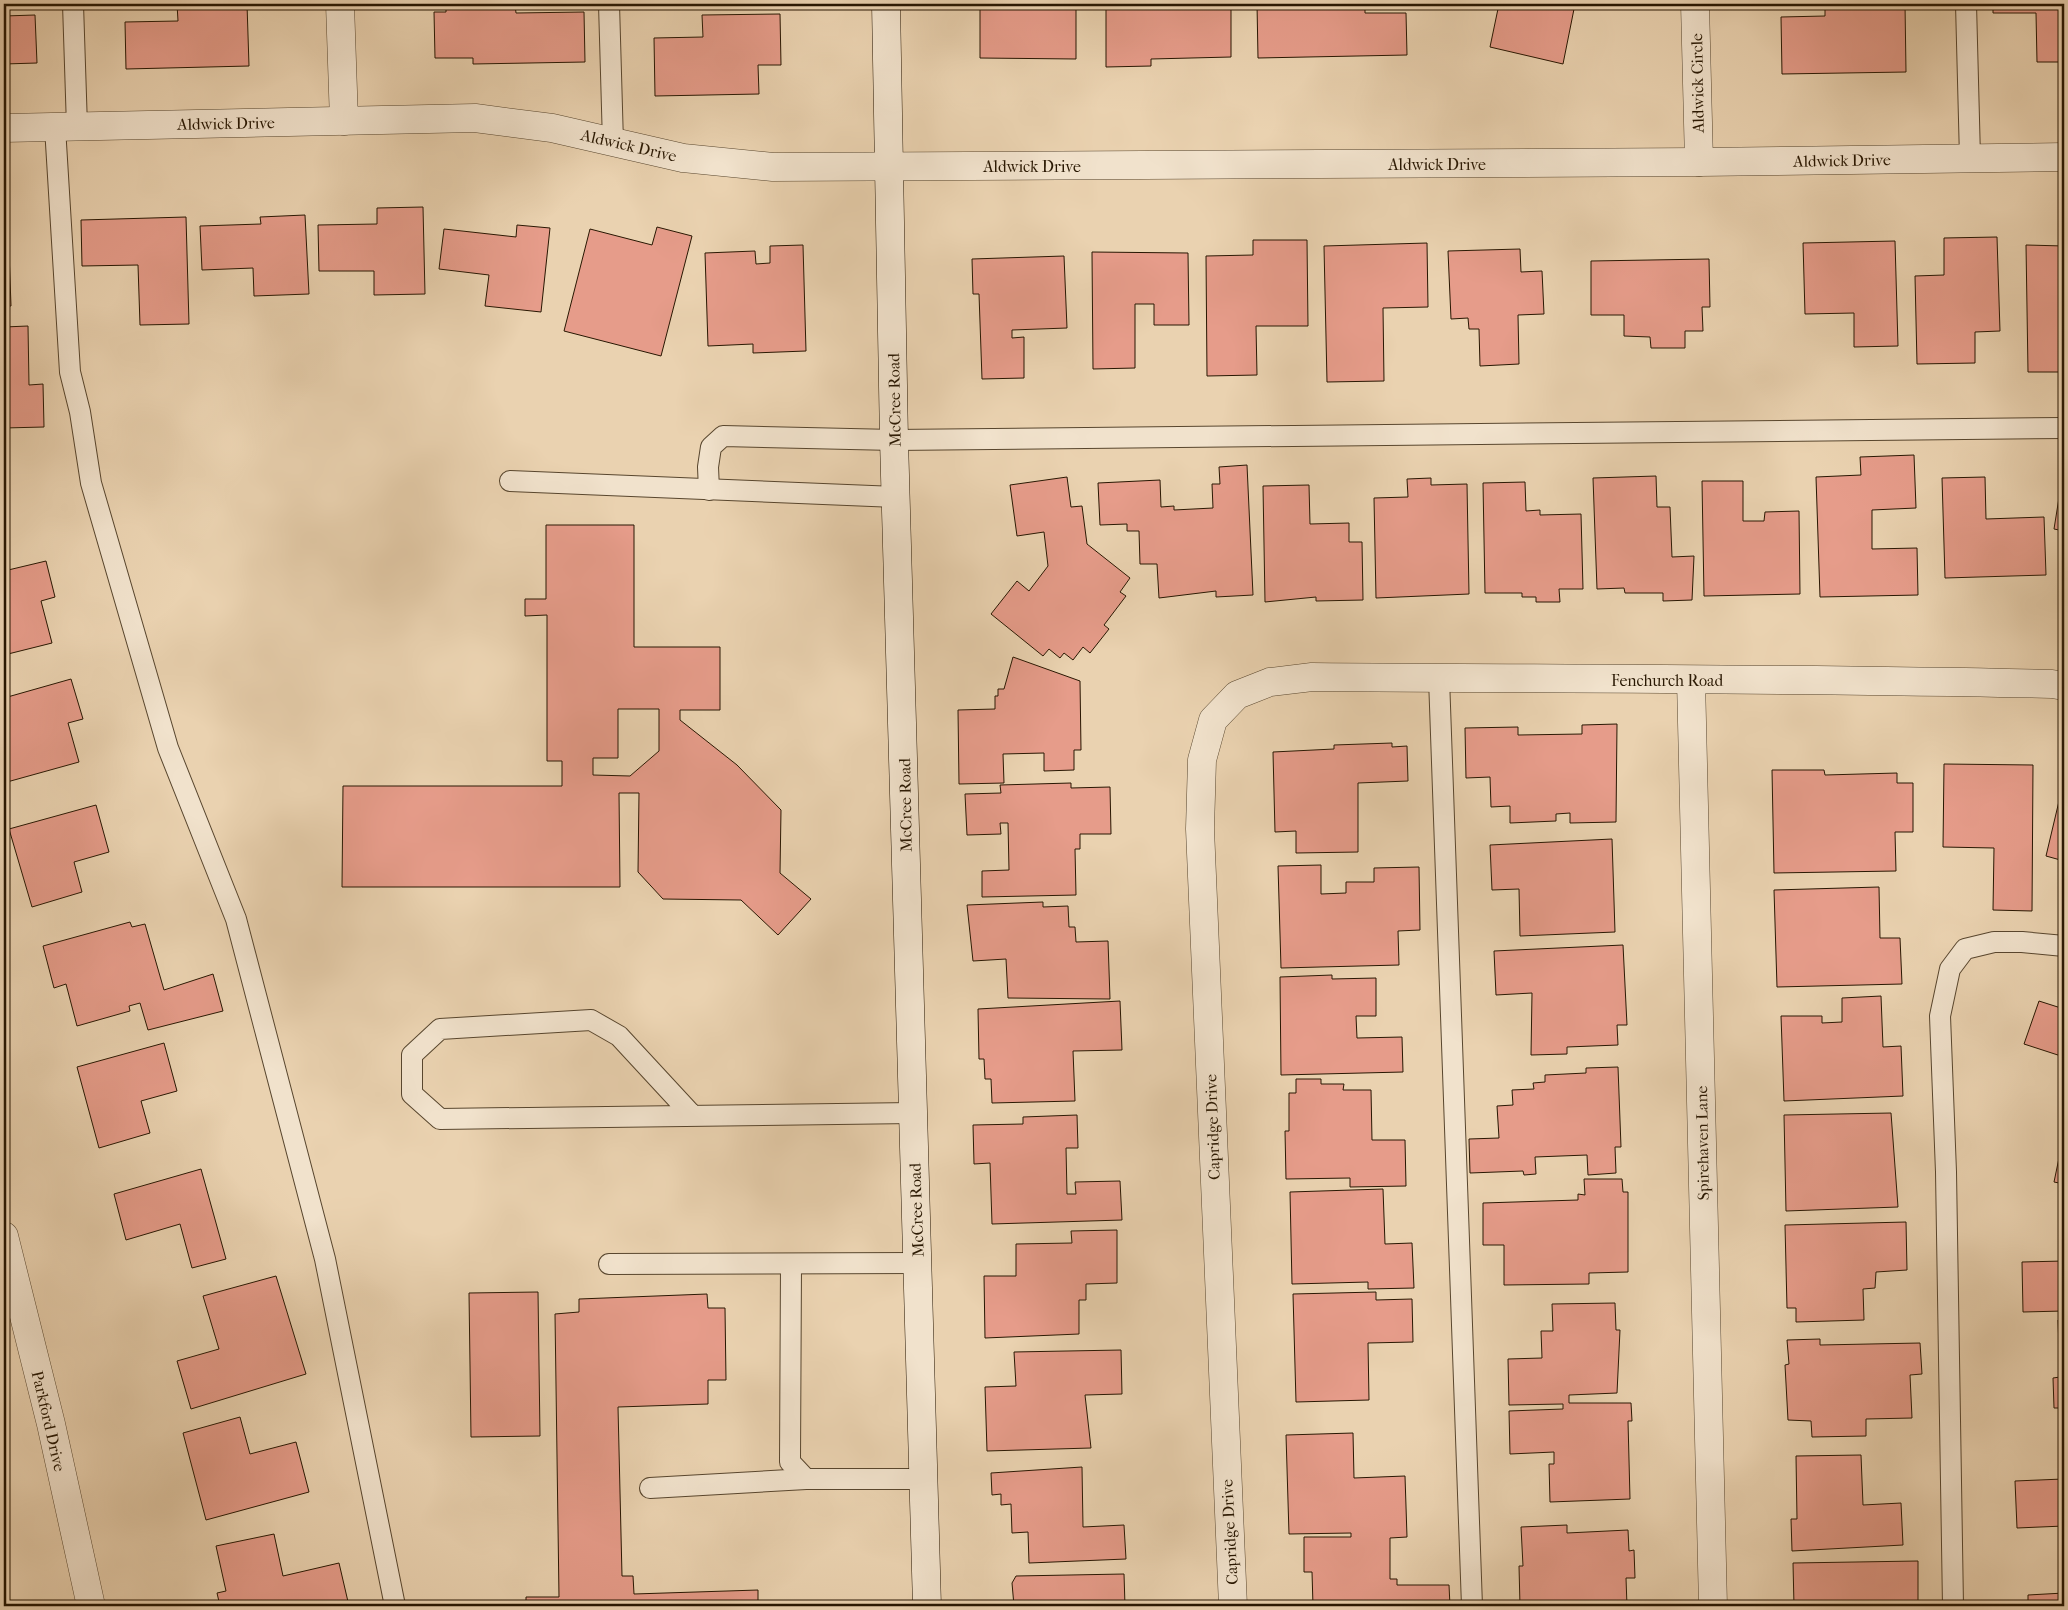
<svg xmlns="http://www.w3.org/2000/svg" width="2068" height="1610" font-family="'IM FELL French Canon',serif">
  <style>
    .building { fill: #e69c8a; stroke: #281702; fill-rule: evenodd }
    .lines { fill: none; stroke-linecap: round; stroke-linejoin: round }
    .lane-casing { stroke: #58462e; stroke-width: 22 }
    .street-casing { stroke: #58462e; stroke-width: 29 }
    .secondary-casing { stroke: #281702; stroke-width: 29 }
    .lane { stroke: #f1e2cc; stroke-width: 20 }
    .street { stroke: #f1e2cc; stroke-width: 28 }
    .secondary { stroke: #f1e2cc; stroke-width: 28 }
    .labels { text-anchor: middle; stroke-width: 4; stroke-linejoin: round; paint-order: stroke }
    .street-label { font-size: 16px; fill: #281702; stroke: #f1e2cc }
  </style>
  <rect width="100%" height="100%" fill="#ead2b0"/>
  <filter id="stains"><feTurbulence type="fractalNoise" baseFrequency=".004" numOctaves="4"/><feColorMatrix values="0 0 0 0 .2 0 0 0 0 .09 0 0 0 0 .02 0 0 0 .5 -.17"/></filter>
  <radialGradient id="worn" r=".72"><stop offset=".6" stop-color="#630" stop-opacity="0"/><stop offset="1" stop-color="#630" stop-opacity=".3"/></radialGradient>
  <g class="building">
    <polygon points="177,4 247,4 249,66 126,69 125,22 178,21"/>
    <polygon points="446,4 515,4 516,13 584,12 585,62 473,64 473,58 435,58 434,12 446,12"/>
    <polygon points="980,4 1076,4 1076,59 980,58"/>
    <polygon points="1106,4 1231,4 1231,57 1151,59 1151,66 1106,67"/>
    <polygon points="1257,4 1365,4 1365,13 1406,13 1407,55 1258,58"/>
    <polygon points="1499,4 1575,4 1563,64 1490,47"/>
    <polygon points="1825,4 1905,4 1906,72 1782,74 1781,17 1825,16"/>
    <polygon points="1993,4 2064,4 2064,62 2037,62 2036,13 1993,13"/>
    <polygon points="780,14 781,65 758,65 759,94 655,96 654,38 703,37 702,15"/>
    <polygon points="35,15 37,63 4,64 4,16"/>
    <polygon points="423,207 425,294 374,295 374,271 319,271 318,225 377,224 377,208"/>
    <polygon points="305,215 309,294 254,296 253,268 202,270 200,226 261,224 260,217"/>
    <polygon points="186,217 189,324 140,325 138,265 82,266 81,220"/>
    <polygon points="517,225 550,228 541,312 485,306 489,275 439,269 444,229 516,237"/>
    <polygon points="657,227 692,236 661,356 564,331 590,229 652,245"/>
    <polygon points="1997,237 2000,331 1975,332 1975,363 1917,364 1915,276 1944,275 1944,238"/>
    <polygon points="1253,240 1307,240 1308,326 1256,326 1257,375 1207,376 1206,256 1253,255"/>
    <polygon points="1895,241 1898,346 1854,347 1854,313 1805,314 1803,243"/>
    <polygon points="1427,243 1428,307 1383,308 1384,381 1327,382 1324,246"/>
    <polygon points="803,245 806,351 753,353 753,344 708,346 705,253 755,251 756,264 770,263 770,246"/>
    <polygon points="2026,245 2064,246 2064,372 2028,372"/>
    <polygon points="1520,249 1521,272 1542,271 1544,314 1518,315 1519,364 1480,366 1479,329 1469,329 1468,318 1451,319 1448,251"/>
    <polygon points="9,252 11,306 4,306 4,253"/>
    <polygon points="1092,252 1188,253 1189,325 1154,325 1154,304 1135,304 1135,368 1093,369"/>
    <polygon points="1064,256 1067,328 1012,330 1012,338 1024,337 1024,378 982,379 979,294 973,294 972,259"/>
    <polygon points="1709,259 1710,307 1702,307 1703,331 1685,331 1685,348 1651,348 1650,337 1624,336 1624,315 1591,315 1591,261"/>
    <polygon points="28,326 29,385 43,384 44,427 4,428 4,327"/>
    <polygon points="1914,455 1916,508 1872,510 1872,549 1917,548 1918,595 1820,597 1816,477 1861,475 1860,457"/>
    <polygon points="1247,465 1253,595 1216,597 1216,591 1159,598 1157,564 1140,564 1139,531 1127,531 1127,524 1100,525 1098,483 1160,480 1161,507 1174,506 1174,510 1213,508 1212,484 1220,484 1219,467"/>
    <polygon points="1656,476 1657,507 1670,507 1672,557 1694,556 1692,600 1663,601 1663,593 1625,593 1624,588 1597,589 1593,478"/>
    <polygon points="1067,477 1071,507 1082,506 1087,544 1130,578 1120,592 1126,596 1104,625 1109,629 1090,653 1083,647 1073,660 1064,653 1060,658 1049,649 1043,656 991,614 1017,581 1029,591 1048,566 1044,532 1017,536 1010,485"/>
    <polygon points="1985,477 1986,519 2044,517 2046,575 1945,578 1942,478"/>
    <polygon points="1431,478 1431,485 1467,484 1469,594 1376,598 1374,498 1408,497 1407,479"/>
    <polygon points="2062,479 2064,480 2064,531 2054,529"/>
    <polygon points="1702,481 1743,481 1743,521 1764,521 1765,512 1799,511 1800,594 1704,596"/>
    <polygon points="4,482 7,532 4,532"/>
    <polygon points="1525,482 1526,511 1540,510 1540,515 1581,514 1583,589 1559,589 1560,602 1536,602 1536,597 1522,597 1522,593 1485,593 1483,483"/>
    <polygon points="1309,485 1310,524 1349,523 1349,542 1362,542 1363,600 1316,601 1316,597 1265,602 1263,486"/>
    <path d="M546,525H634V647H720V710H680V720L737,765L781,810L780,873L811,899L778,935L741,900L663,899L638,872L639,793H619L620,887H342L343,786H562V761H547V615L525,616V599H546ZM618,709H659V751L630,776L593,775V758H618Z"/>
    <polygon points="46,561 55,597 41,601 52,643 4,655 4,571"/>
    <polygon points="1013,657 1080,681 1081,750 1074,750 1074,770 1044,771 1044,753 1003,754 1004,783 959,784 958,710 995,709 995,696 998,696 998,689 1004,689"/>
    <polygon points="71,679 83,719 68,723 79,762 7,782 4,772 4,698"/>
    <polygon points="1617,724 1616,822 1570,823 1570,813 1556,814 1556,821 1510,823 1510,806 1491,807 1490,777 1466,778 1465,728 1518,727 1518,735 1582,734 1582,725"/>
    <polygon points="1392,743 1392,747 1407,746 1408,781 1358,783 1358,852 1296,853 1296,831 1275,832 1273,752 1334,749 1334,745"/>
    <polygon points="1944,764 2033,765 2032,911 1993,910 1994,848 1943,847"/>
    <polygon points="1772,770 1824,770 1825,775 1897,773 1897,783 1913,783 1913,832 1895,832 1896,871 1774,873"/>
    <polygon points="2064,780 2064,861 2046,856"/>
    <polygon points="1071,783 1071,788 1110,787 1111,834 1080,834 1080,849 1075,849 1076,895 982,897 982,871 1009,870 1008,823 1000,823 1001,834 967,835 965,794 1001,793 1000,785"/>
    <polygon points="96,805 109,852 74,862 82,892 32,907 9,829"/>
    <polygon points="1612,839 1615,932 1520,936 1519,889 1492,890 1490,845"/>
    <polygon points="1321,865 1321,894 1346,893 1346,882 1374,882 1374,868 1419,867 1420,930 1398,931 1399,965 1281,968 1278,866"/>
    <polygon points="1879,887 1880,938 1900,938 1902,984 1777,987 1774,890"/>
    <polygon points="1043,902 1043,907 1068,906 1069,927 1075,927 1076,942 1108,941 1110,999 1008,998 1006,959 973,961 967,905"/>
    <polygon points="130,922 132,927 145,924 164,990 213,974 223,1011 148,1030 140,1003 129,1006 130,1011 77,1026 66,984 54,988 43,946"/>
    <polygon points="1623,945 1627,1025 1617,1025 1618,1045 1567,1047 1567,1054 1531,1055 1532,993 1496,995 1494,951"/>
    <polygon points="1332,975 1332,979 1376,978 1376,1016 1356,1016 1357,1038 1402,1037 1403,1072 1281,1075 1280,977"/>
    <polygon points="1881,996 1883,1047 1901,1046 1903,1096 1784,1101 1781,1016 1822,1016 1822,1023 1842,1022 1842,998"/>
    <polygon points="1120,1001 1122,1050 1073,1051 1075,1101 992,1103 991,1079 985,1079 984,1059 979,1059 978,1009"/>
    <polygon points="2039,1001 2064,1009 2064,1057 2024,1044"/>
    <polygon points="164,1043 177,1091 141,1101 150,1133 99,1148 77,1067"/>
    <polygon points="1618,1067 1621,1147 1615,1147 1616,1173 1588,1175 1587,1155 1535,1157 1536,1174 1524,1175 1523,1171 1470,1173 1469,1139 1499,1138 1497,1106 1513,1105 1512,1090 1534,1089 1533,1083 1545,1082 1545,1075 1586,1073 1586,1068"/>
    <polygon points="1296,1079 1321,1079 1321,1084 1344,1084 1343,1090 1371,1090 1372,1140 1405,1140 1406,1186 1350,1187 1350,1178 1286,1179 1285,1131 1289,1131 1289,1093 1296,1093"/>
    <polygon points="1891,1113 1898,1207 1786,1211 1784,1115"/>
    <polygon points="1077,1115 1078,1148 1066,1148 1067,1194 1076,1194 1075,1182 1120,1181 1122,1220 992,1224 990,1163 974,1164 973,1125 1023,1124 1023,1117"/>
    <polygon points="2064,1134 2064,1184 2054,1182"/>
    <polygon points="201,1169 226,1259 192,1268 180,1224 126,1240 114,1194"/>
    <polygon points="1584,1179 1622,1179 1623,1192 1628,1192 1628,1272 1589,1273 1589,1284 1504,1285 1504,1245 1483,1245 1483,1203 1578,1200 1578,1194 1585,1195"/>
    <polygon points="1383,1189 1385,1244 1412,1243 1414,1288 1368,1289 1368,1282 1292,1284 1290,1192"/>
    <polygon points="2063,1212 2064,1212 2064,1311 2023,1312 2022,1262 2064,1261"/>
    <polygon points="1906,1222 1907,1270 1876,1272 1875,1288 1863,1289 1864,1320 1796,1322 1796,1308 1787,1308 1785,1225"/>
    <polygon points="1117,1230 1117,1283 1086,1284 1086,1300 1079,1300 1079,1334 985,1338 984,1276 1016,1276 1016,1244 1072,1243 1071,1231"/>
    <polygon points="276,1276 306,1374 191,1409 177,1361 219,1349 203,1296"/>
    <polygon points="538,1292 540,1436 471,1437 469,1293"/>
    <polygon points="1376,1292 1376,1300 1412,1299 1413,1342 1368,1343 1369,1400 1296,1402 1293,1294"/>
    <polygon points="707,1294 708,1308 725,1308 726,1380 708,1380 708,1404 618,1407 622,1576 633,1576 634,1594 758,1590 758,1606 526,1606 526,1597 559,1597 555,1314 579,1312 579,1299"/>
    <polygon points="1615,1303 1616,1330 1620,1330 1617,1393 1569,1395 1569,1403 1631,1403 1632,1421 1628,1421 1630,1499 1550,1502 1549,1464 1554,1464 1554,1452 1510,1454 1509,1411 1563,1409 1563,1404 1509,1405 1508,1359 1542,1358 1541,1331 1553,1331 1552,1304"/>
    <polygon points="2058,1320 2064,1320 2064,1408 2054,1408 2053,1378 2060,1377"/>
    <polygon points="1820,1339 1820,1345 1920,1343 1922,1374 1910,1375 1912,1418 1866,1419 1866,1436 1812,1437 1811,1421 1788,1420 1785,1365 1789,1364 1787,1340"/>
    <polygon points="1121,1350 1122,1394 1085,1395 1091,1448 987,1451 985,1387 1016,1386 1014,1352"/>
    <polygon points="240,1417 250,1454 296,1442 309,1492 206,1520 183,1433"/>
    <polygon points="1353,1433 1354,1478 1405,1476 1407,1537 1390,1538 1390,1579 1397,1579 1397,1585 1449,1585 1450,1606 1313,1606 1312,1572 1304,1572 1304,1537 1351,1537 1351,1533 1289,1534 1286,1435"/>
    <polygon points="2061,1436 2064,1436 2064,1526 2017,1528 2015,1481 2063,1479"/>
    <polygon points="1861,1455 1863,1505 1901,1503 1903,1545 1792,1551 1791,1519 1797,1519 1796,1456"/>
    <polygon points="1082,1467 1083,1527 1124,1525 1126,1559 1029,1563 1028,1532 1012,1533 1011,1504 1001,1505 1001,1494 992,1495 991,1473"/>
    <polygon points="1567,1525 1567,1533 1628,1530 1629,1551 1634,1550 1635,1578 1626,1578 1627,1606 1520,1606 1519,1566 1523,1566 1521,1527"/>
    <polygon points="274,1534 283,1576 339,1563 349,1606 220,1606 217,1593 226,1591 216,1546"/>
    <polygon points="1918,1561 1918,1603 1883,1604 1883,1606 1794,1606 1793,1563"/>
    <polygon points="1124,1574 1125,1606 1014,1606 1012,1583 1016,1576"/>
    <polygon points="2064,1593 2064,1606 2028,1606 2028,1595"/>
    <polygon points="17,1601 18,1606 4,1606 4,1604"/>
  </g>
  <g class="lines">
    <defs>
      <g id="lane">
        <polyline points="73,4 77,127"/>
        <polyline points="609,4 613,143"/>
        <polyline points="1966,4 1970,158"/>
        <polyline points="55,127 70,372 80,412 91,483 168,748 236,919 325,1259 395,1606"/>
        <polyline points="510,481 896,497"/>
        <polyline points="709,490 708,467 711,447 723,436 894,440 2064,428"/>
        <polyline points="1439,678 1472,1606"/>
        <polyline points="693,1116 619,1036 591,1020 440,1029 412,1055 412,1094 440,1119 913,1113"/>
        <polyline points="609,1264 918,1263"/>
        <polyline points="791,1264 790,1462 806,1479 923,1479"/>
        <polyline points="650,1488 806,1479"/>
        <polyline points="1953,1606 1946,1172 1940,1016 1950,969 1965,949 1994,942 2022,942 2064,946"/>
      </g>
      <g id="street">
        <polyline points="340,4 344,121"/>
        <polyline points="1695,4 1699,162"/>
        <polyline points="4,128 475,118 552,128 683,158 773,167 1699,162 2064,157"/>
        <polyline points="1691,680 1713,1606"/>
        <polyline points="4,1236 51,1424 91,1606"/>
        <path d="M1233,1606L1200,829L1202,760L1213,720L1237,695L1270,682L1312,677C1559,679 1805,678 2052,684L2064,686"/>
      </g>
      <polyline id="secondary" points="886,4 894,440 927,1606"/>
    </defs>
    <use href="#lane" class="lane-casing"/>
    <use href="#street" class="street-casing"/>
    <use href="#secondary" class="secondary-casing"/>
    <use href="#lane" class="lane"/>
    <use href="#street" class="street"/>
    <use href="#secondary" class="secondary"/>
  </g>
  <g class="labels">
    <g class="street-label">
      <text transform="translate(1697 83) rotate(-91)" y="6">Aldwick Circle</text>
      <text transform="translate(226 123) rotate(-1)" y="6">Aldwick Drive</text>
      <text transform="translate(629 145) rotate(13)" y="6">Aldwick Drive</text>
      <text transform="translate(1842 160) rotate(-1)" y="6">Aldwick Drive</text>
      <text x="1437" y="170">Aldwick Drive</text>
      <text x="1032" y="172">Aldwick Drive</text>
      <text transform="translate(894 400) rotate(-91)" y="6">McCree Road</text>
      <text x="1667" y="686">Fenchurch Road</text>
      <text transform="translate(905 805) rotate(-91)" y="6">McCree Road</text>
      <text transform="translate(1212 1127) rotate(-92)" y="6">Capridge Drive</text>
      <text transform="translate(1702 1143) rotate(-91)" y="6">Spirehaven Lane</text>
      <text transform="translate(916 1210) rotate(-92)" y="6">McCree Road</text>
      <text transform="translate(49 1421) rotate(77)" y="6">Parkford Drive</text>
      <text transform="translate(1229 1532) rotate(-93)" y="6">Capridge Drive</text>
    </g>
  </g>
  <rect width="2068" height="1610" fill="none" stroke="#ead2b0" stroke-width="20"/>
  <rect x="5" y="5" width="2058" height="1600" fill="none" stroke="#281702" stroke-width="2.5"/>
  <rect x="10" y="10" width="2048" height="1590" fill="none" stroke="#281702"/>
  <rect width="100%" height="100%" filter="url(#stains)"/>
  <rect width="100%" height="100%" fill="url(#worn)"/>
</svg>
